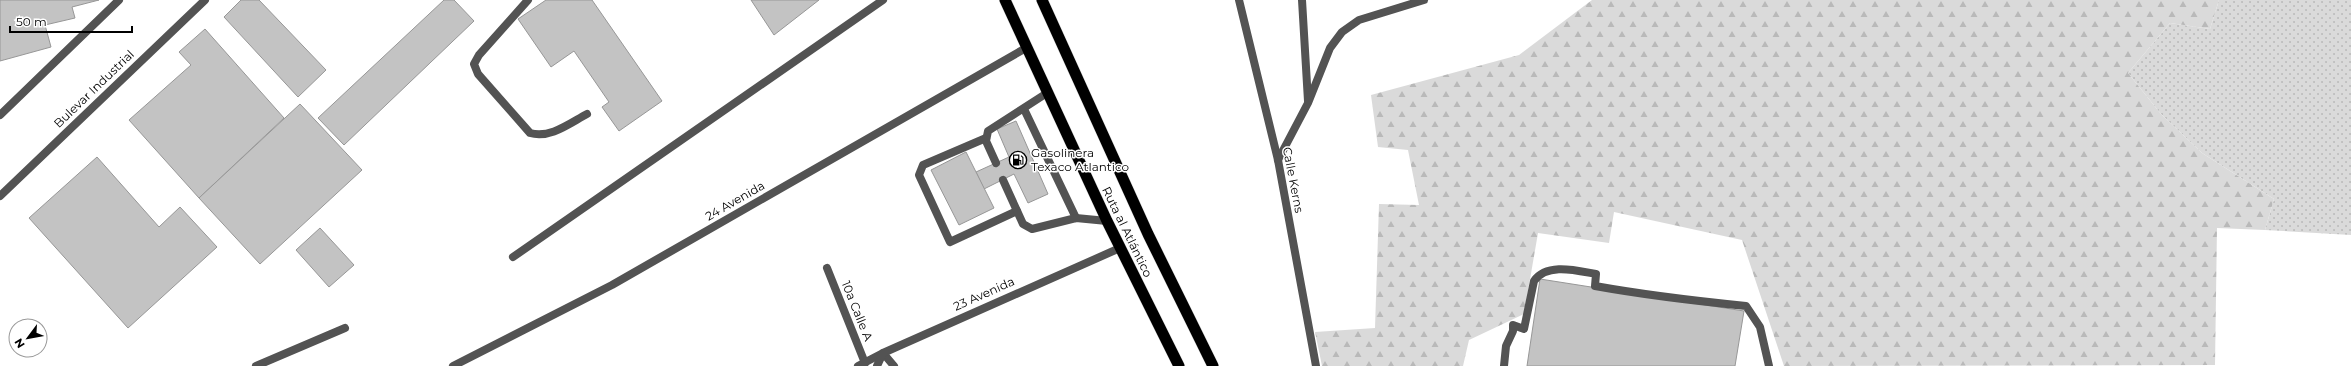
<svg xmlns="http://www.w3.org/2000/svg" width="2351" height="366" font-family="Montserrat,sans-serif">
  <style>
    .grass { fill: url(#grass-dots) }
    .forest { fill: url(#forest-firs) }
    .building { fill: #c3c3c3; stroke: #979797 }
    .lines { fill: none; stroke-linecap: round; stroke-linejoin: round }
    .trunk-casing { stroke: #dbdbdb; stroke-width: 12 }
    .service { stroke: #535353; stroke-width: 8 }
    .minor { stroke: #535353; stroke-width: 8 }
    .tertiary { stroke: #535353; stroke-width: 8 }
    .trunk { stroke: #000; stroke-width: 11 }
    .labels { text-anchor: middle; stroke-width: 3; stroke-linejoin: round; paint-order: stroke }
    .street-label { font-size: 12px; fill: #000; stroke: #fff }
    .poi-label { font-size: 12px; fill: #000; stroke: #fff; text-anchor: start }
  </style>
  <defs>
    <pattern id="grass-dots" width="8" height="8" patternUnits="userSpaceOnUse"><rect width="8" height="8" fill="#dadada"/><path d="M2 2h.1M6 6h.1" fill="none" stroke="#b9b9b9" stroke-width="1.8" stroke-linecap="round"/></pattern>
    <pattern id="forest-firs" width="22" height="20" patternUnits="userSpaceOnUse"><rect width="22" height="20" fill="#dadada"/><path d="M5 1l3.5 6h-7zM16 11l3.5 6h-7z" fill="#b9b9b9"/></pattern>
  </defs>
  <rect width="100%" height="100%" fill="#fff"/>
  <polygon class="grass" points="2219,0 2351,0 2351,235 2265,230 2274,199 2202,153 2161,114 2128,73 2170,23 2210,29"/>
  <polygon class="forest" points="1592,0 2219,0 2210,29 2170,23 2128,73 2161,114 2202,153 2274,199 2265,230 2217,228 2215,365 1784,366 1742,240 1614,212 1609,243 1538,233 1524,314 1469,340 1463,366 1322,366 1315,332 1375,328 1379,204 1419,205 1408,150 1378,147 1371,95 1519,55"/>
  <g class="building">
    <polygon points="0,0 99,0 72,7 75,18 45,25 51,47 0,61"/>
    <polygon points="241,0 259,0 326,70 298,97 224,17"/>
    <polygon points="444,0 454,0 474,21 344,145 318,118"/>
    <polygon points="546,0 592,0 662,101 619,131 602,107 609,102 574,51 551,67 518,19"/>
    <polygon points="751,0 819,0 774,35"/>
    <polygon points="205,29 284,118 199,198 129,120 191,65 179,52"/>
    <polygon points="300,104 362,170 260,264 199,198"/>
    <polygon points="1016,121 1048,194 1028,203 1014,174 984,189 976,172 1009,157 997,129"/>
    <polygon points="966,152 994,208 959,225 931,170"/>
    <polygon points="97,157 159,227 180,207 217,247 128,328 29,218"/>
    <polygon points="320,228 354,265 329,287 296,250"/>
    <polygon points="1540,279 1744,311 1735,366 1527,366"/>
  </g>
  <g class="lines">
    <defs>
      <g id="trunk">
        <polyline points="1005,0 1107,221 1179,366"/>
        <polyline points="1042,0 1148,234 1213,366"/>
      </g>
    </defs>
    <use href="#trunk" class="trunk-casing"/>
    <g class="service">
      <path d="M528,0L479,55L474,64L478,74L530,133C550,139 570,123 587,114"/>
      <polyline points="1024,109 1076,218"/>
      <polyline points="0,115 119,0"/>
      <polyline points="986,138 923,165 919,175 950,242 1017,211"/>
      <polyline points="996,163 986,141 988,131 1047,93"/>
      <polyline points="1003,180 1023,224 1032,229 1076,218 1107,221"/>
      <polyline points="513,257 883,0"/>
      <polyline points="256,366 345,328"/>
      <path d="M1504,366L1506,346L1513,331V325L1524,329L1534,281C1547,262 1578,271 1596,274L1595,286C1645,295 1696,301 1746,306L1760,327L1769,366"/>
    </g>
    <g class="minor">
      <polyline points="1239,0 1278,160 1316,366"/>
      <polyline points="1302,0 1308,101"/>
      <polyline points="1278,160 1308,103 1330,48 1342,32 1359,20 1424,0"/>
      <polyline points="0,196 205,0"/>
      <polyline points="827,268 865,363"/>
      <polyline points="453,366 612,285 1026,48"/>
      <polyline points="858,366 883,353 894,366"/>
    </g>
    <polyline class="tertiary" points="877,366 883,353 1120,248"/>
    <use href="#trunk" class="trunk"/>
  </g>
  <defs>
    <symbol id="fuel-ring" viewBox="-11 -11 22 22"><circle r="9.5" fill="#fff" stroke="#000" stroke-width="1.5"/><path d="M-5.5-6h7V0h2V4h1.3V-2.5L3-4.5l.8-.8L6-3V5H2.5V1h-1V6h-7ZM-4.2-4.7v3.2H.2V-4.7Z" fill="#000"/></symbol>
  </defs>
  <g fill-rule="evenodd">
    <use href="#fuel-ring" x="1008" y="150" width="20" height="20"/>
  </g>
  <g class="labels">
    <g class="street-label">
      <text transform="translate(94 89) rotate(-44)" y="4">Bulevar Industrial</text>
      <text transform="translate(1293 180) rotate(79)" y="4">Calle Kerns</text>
      <text transform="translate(735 201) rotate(-30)" y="4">24 Avenida</text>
      <text transform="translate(1127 232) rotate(64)" y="4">Ruta al Atlántico</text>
      <text transform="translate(984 294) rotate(-24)" y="4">23 Avenida</text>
      <text transform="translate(857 311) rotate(68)" y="4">10a Calle A</text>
    </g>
    <g class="poi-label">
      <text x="1031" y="157">Gasolinera<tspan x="1031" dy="14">Texaco Atlantico</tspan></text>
    </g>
  </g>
  <g transform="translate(28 338) rotate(238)"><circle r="19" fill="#ffffff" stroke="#999999"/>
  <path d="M0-3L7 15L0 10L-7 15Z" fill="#000000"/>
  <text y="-6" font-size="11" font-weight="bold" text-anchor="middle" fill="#000000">N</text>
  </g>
  <path d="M10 26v6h122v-6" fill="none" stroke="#000000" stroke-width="2"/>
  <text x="16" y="26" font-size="12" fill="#000000" stroke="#ffffff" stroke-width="3" paint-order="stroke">50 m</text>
</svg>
